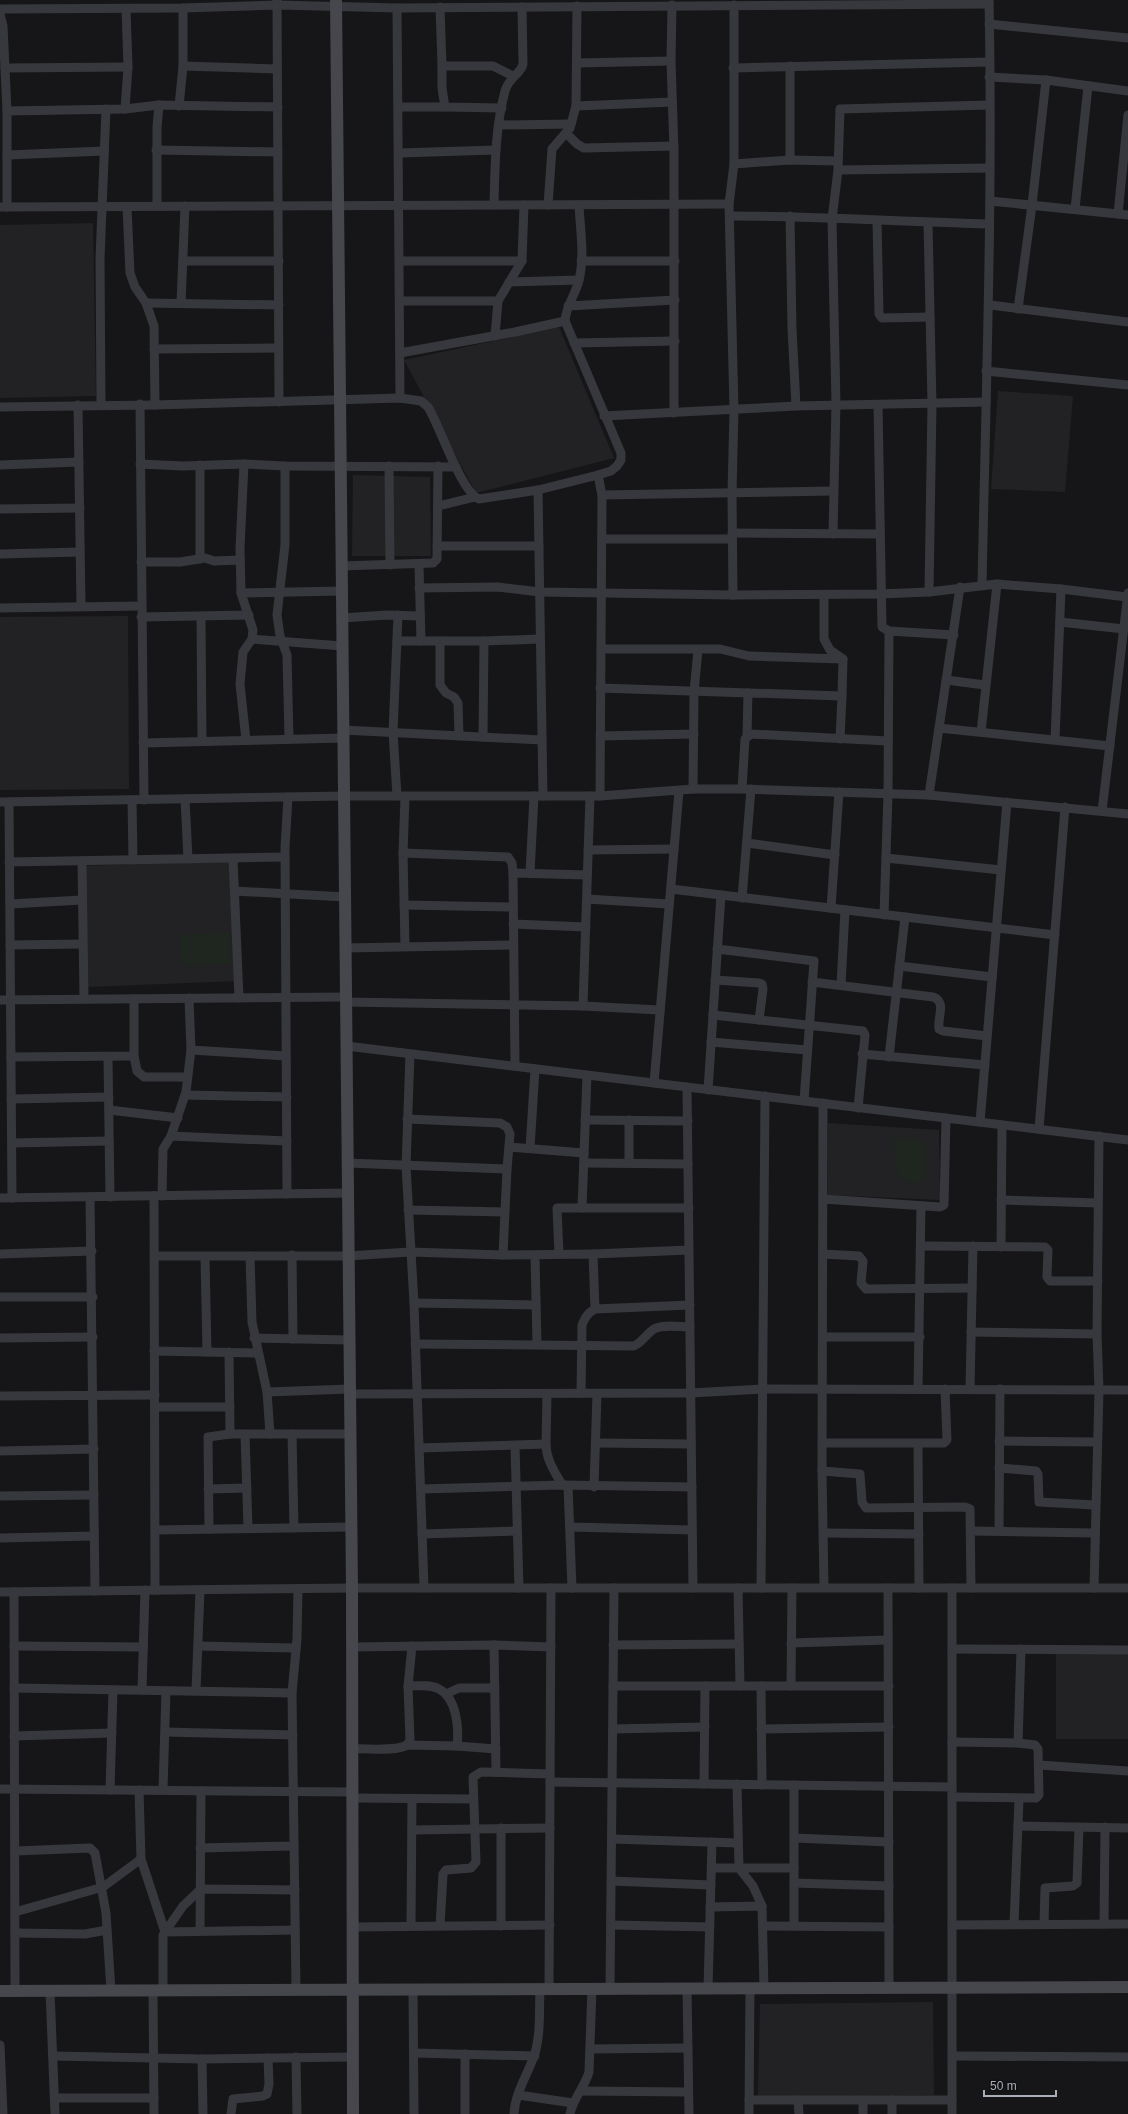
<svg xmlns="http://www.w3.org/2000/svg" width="1128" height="2114" font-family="Helvetica,sans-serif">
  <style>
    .built { fill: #222225 }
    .green { fill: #1e261f }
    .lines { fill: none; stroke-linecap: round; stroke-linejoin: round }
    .street { stroke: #37383d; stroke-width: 9 }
    .secondary { stroke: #45474d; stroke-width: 12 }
  </style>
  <rect width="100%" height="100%" fill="#161618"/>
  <g class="built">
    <polygon points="93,223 96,396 0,398 0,225"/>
    <polygon points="559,327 614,458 476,493 404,360"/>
    <polygon points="998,391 1073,396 1065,492 991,489"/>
    <polygon points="353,475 430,477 431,556 352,556"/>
    <polygon points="128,616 129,789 0,790 0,617"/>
    <polygon points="232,860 237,981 88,987 84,866"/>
    <polygon points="828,1123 939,1130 940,1200 828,1195"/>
    <polygon points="1128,1652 1128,1739 1056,1739 1056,1653"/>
    <polygon points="933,2002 934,2095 758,2097 760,2004"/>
  </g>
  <g class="green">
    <polygon points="229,932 232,964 181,965 180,935"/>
    <polygon points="893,1138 923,1141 925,1148 926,1181 912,1184 900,1177 896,1168"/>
  </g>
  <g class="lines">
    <g class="street">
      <polyline points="277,0 279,402"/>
      <polyline points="672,5 671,61 674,151 674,413"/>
      <polyline points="440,7 442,66 493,66 513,76"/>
      <polyline points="397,8 400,398"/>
      <polyline points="0,9 183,8 277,5 397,8 989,4"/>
      <polyline points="0,14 3,26 7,111"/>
      <polyline points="989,24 1128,38"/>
      <polyline points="577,63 671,61"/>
      <polyline points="183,66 277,69"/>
      <polyline points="442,66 442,88 445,107 502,108"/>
      <polyline points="790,66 790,160"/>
      <polyline points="5,68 128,67"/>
      <polyline points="733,68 989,62"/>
      <polyline points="989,77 1046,80 1128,91"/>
      <polyline points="179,106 183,66 183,8"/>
      <polyline points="576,106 672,102"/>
      <polyline points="399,107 445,107"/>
      <polyline points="125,109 128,67 126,9"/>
      <polyline points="500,125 571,124"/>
      <polyline points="566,133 577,144 584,148 674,146"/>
      <polyline points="156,150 278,152"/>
      <polyline points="399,153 496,150"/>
      <polyline points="7,155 104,151"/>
      <polyline points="734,164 790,160 837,161"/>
      <polyline points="838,170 990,168"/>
      <polyline points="990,201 1128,215"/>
      <path d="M494,205C495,168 495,128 505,91C509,77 521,74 523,64L522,7"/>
      <polyline points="548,205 552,149 570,128 576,106 577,6"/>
      <polyline points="157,206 157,127 159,105"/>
      <polyline points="0,207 729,204"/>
      <polyline points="7,207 7,111 125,109 159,105 278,107"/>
      <polyline points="127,207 130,273 135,287 146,303 154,326 155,405"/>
      <polyline points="1075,209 1088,86"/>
      <polyline points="1118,214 1128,115"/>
      <path d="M730,216C816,216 903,222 989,224"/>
      <polyline points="790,216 792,328 796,406"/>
      <polyline points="877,221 879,314 882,318 930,317"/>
      <polyline points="928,223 932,404 929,592"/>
      <polyline points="183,261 279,261"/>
      <polyline points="400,261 522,261"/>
      <polyline points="581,261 675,261"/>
      <polyline points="509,282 579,280"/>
      <polyline points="400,301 498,301"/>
      <polyline points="146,303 279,305"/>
      <polyline points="181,303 185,206"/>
      <polyline points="990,305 1128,322"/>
      <polyline points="568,306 675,300"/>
      <polyline points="1018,309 1032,205 1046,80"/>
      <polyline points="495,336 498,301 522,261 524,205"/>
      <polyline points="574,343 675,341"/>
      <polyline points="154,349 278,348"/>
      <polyline points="400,353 515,332 565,321"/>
      <polyline points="986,371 1128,385"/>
      <polyline points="140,404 144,800"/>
      <polyline points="78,405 81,606"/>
      <polyline points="101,405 100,259 106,109"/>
      <polyline points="878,405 882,627 889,631 954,635"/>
      <path d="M0,407L155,405L400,398L421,401L428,407C440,426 461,492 479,499L538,490L598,475L611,471L617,466L621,460V453L565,321C566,305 576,294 579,280C585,256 580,228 579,205"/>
      <polyline points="604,416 796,406 986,402"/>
      <polyline points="140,464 183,466 244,464 285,466 456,467"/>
      <polyline points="244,464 240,548 241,593 253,630 252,639 243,652 240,684 246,740"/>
      <polyline points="0,465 79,462"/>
      <polyline points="200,465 200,559"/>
      <polyline points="285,466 285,545 277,615 280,636 287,655 289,739"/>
      <polyline points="389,466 390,565"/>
      <polyline points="598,475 602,495 600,796"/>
      <polyline points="538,490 543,796"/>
      <polyline points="602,495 833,491"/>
      <polyline points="438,506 475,497"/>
      <polyline points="0,509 80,508"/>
      <polyline points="732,533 880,534"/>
      <polyline points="833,534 836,404 832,219 838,170 840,109 989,105"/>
      <polyline points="602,539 732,539"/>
      <polyline points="437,546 539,546"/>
      <polyline points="0,554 80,552"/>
      <polyline points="141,562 180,562 205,558 214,561 240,560"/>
      <polyline points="419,565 421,641"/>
      <polyline points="341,566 433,563 437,559 438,466"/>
      <path d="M982,585C986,390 993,195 989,0"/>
      <polyline points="419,588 498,587 540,592 733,595 880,594 929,592 997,584 1061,589 1127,597"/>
      <polyline points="241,593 342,591"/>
      <polyline points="733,595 732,493 734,410 729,204 734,164 734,5"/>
      <polyline points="824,595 824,639 830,650 843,659 842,696"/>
      <polyline points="0,608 141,606"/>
      <polyline points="141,617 249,615"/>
      <polyline points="201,617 202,741"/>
      <polyline points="342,618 387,615 420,616"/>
      <polyline points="1060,622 1124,629"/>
      <polyline points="252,639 342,646"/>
      <polyline points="397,641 484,641"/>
      <polyline points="440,641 440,685 446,693 454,697 458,703 459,736"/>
      <polyline points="601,649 720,649 749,656 843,659"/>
      <polyline points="946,680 985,685"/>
      <polyline points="600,688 842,696 840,739"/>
      <polyline points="939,728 1110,746"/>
      <polyline points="343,730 542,740"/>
      <polyline points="981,732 997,584"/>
      <polyline points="600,736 694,734"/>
      <polyline points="747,736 748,693"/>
      <polyline points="483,737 484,641 540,639"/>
      <polyline points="1055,740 1061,589"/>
      <polyline points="143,743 343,738"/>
      <polyline points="693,789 694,692 698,650"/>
      <polyline points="742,789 745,739 751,734 888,741"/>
      <polyline points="929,795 960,587"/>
      <polyline points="397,796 393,732 398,615"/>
      <polyline points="405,797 403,853 405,946"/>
      <polyline points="185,799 188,859"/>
      <polyline points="132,800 133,860"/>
      <polyline points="0,802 344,796 600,796 693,789 742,789 929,795 1128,814"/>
      <polyline points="9,802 12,1198"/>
      <polyline points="1102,811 1128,593"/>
      <polyline points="747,843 835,855"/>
      <polyline points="588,850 674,849"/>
      <polyline points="403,853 508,857 512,863 513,873 515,1066"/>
      <polyline points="886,858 1001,870"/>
      <polyline points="233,859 239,998"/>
      <polyline points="82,861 84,999"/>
      <polyline points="9,862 285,857"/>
      <polyline points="513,873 587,875"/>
      <polyline points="530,873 534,796"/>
      <polyline points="671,889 1055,935"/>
      <polyline points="235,891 345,897"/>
      <polyline points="742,898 751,789"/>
      <polyline points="587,899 669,904"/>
      <polyline points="10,904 82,900"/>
      <polyline points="404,905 513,907"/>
      <polyline points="831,908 839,792"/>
      <polyline points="884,915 888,794 889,631"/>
      <polyline points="513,924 586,927"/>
      <polyline points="10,945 83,944"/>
      <polyline points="345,948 513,945"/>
      <polyline points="717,949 814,961 804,1101"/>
      <polyline points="899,966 992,977"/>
      <polyline points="715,980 759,983 762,984 763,989 759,1020"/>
      <path d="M812,982L933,997C947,1002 937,1017 939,1029L943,1031L987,1036"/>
      <polyline points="841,985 845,910"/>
      <polyline points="0,1000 346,997"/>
      <polyline points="346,1002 583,1006 660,1010"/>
      <polyline points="583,1006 590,796"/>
      <polyline points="713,1015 863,1031 865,1035 858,1108"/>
      <polyline points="711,1042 807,1050"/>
      <polyline points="346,1046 1128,1140"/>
      <polyline points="191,1050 286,1056"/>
      <polyline points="410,1054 406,1166 414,1303 424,1588"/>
      <polyline points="862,1054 985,1065"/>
      <polyline points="134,1056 137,1071 144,1077 187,1077"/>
      <polyline points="11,1057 134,1056 134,999"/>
      <polyline points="889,1057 905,917"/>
      <polyline points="108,1058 110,1197"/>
      <polyline points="654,1083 679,791"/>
      <polyline points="687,1087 693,1588"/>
      <polyline points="708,1090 721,895"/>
      <polyline points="186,1095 287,1097"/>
      <polyline points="11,1099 109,1097"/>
      <polyline points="823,1103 822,1471 824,1587"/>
      <polyline points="109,1110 178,1118"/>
      <polyline points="407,1119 500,1123 507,1127 510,1134 507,1169 503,1255"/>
      <polyline points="585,1120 688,1121"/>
      <polyline points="629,1120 629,1163"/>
      <polyline points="980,1122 1007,802"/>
      <polyline points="1039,1129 1065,807"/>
      <polyline points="171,1136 287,1141"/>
      <polyline points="12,1143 109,1141"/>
      <polyline points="509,1147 584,1153"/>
      <polyline points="530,1148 535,1069"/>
      <polyline points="347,1163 507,1169"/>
      <polyline points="584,1163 688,1164"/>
      <polyline points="287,1194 285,848 288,797"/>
      <polyline points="154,1196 155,1590"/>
      <polyline points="162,1196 163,1149 171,1136 186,1092 191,1050 189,998"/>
      <polyline points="90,1197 95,1591"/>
      <polyline points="0,1198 348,1193"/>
      <polyline points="823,1199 940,1207 944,1205 946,1118"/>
      <polyline points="1001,1200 1098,1203"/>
      <polyline points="582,1208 587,1075"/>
      <polyline points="408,1210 505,1212"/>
      <polyline points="921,1246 1045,1247 1048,1250 1047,1277 1050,1281 1098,1281"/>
      <polyline points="1001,1247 1002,1125"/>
      <polyline points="0,1254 92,1251"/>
      <polyline points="559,1254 557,1208 689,1208"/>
      <polyline points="593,1254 689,1250"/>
      <polyline points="823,1254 859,1256 863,1261 861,1283 866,1289 972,1288"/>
      <polyline points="292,1255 293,1339"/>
      <polyline points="535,1255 537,1344"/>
      <polyline points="154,1256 348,1256 410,1252 503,1255 593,1254 595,1309"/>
      <polyline points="250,1256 252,1322 267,1392 270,1434"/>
      <polyline points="205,1257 207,1352"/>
      <polyline points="0,1297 93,1297"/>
      <polyline points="414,1303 536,1305"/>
      <polyline points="971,1332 1097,1334"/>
      <polyline points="823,1337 920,1337"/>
      <polyline points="0,1338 93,1337"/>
      <polyline points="254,1338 349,1340"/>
      <path d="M415,1344L634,1346C643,1342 646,1334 654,1329C663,1324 680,1327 690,1327"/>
      <polyline points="154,1351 257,1353"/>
      <polyline points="229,1352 230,1434"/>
      <polyline points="918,1389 921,1206"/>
      <polyline points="970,1389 973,1246"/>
      <polyline points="267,1392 350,1389"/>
      <path d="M581,1393L582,1325C585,1317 588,1313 595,1309L690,1305"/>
      <polyline points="350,1394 691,1393 763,1389 1128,1390"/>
      <polyline points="0,1396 155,1395"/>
      <polyline points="155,1407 230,1407"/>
      <polyline points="245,1434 248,1528"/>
      <polyline points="292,1434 294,1528"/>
      <polyline points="999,1441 1097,1442"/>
      <polyline points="597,1443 691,1444"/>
      <polyline points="822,1443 944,1443 947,1440 945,1389"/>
      <path d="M546,1444C546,1460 555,1472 562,1485"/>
      <polyline points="918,1444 919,1588"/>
      <polyline points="515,1446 519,1588"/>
      <polyline points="419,1448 546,1444 547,1394"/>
      <polyline points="0,1451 94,1449"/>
      <polyline points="999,1468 1036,1471 1038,1474 1039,1502 1095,1505"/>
      <polyline points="822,1471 860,1474 862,1502 866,1508 965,1507 970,1509 971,1588"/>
      <polyline points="568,1486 572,1588"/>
      <polyline points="594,1487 597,1394"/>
      <polyline points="208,1489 247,1488"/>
      <polyline points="421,1489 562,1485 692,1487"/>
      <polyline points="0,1496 94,1495"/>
      <polyline points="570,1527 692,1530"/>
      <polyline points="209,1529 208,1437 230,1434 350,1434"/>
      <polyline points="155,1530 351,1527"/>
      <polyline points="971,1531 1095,1533"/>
      <polyline points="999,1531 1000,1389"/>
      <polyline points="824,1533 919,1534"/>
      <polyline points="422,1534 517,1531"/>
      <polyline points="0,1538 94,1536"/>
      <polyline points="738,1588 740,1686"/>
      <polyline points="761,1588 765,1096"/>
      <polyline points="888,1588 889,1987"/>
      <polyline points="952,1588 952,2114"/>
      <polyline points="1094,1588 1099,1390 1097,1334 1099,1136"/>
      <polyline points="0,1592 352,1588 1128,1588"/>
      <polyline points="14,1592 15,1991"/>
      <polyline points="791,1643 888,1640"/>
      <polyline points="494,1645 496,1772"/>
      <polyline points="613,1645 739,1644"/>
      <polyline points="14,1646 143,1647"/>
      <polyline points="198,1646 296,1648"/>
      <polyline points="352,1647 494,1645 551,1647"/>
      <polyline points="952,1649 1128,1650"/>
      <path d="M408,1686C417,1686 430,1684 439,1689C457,1698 459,1729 457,1746"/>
      <polyline points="613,1686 889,1686"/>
      <polyline points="761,1686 762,1785"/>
      <polyline points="791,1686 792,1588"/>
      <polyline points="14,1688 292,1693"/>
      <polyline points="142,1690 145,1590"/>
      <polyline points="196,1691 200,1590"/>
      <polyline points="446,1694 459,1688 495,1688"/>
      <polyline points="613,1729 705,1727"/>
      <polyline points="761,1729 889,1727"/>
      <polyline points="165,1732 293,1735"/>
      <polyline points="14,1736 112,1733"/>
      <polyline points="952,1742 1018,1743 1021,1649"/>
      <polyline points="407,1745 410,1740 408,1686 412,1646"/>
      <path d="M352,1749C367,1748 395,1752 407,1745L457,1746L496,1749"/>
      <polyline points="1039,1765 1128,1771"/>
      <polyline points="550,1782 952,1787"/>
      <polyline points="704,1784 705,1686"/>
      <polyline points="737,1784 739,1868 753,1886 762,1906"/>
      <polyline points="794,1785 794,1926"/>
      <polyline points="0,1789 352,1792"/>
      <polyline points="163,1789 166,1691"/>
      <polyline points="110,1790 113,1690"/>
      <polyline points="139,1790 141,1859 165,1932 183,1906 201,1889 295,1890"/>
      <polyline points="952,1797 1036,1798 1039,1795 1038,1749 1035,1745 1018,1743"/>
      <polyline points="352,1798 473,1799"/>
      <polyline points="1018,1826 1128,1828"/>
      <polyline points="501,1828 501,1926"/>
      <polyline points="412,1830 550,1828"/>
      <polyline points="794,1838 889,1842"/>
      <polyline points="612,1839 738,1843"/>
      <polyline points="200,1848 294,1846"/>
      <polyline points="15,1851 90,1848 95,1853 106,1913 111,1991"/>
      <polyline points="712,1868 794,1868"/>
      <polyline points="611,1881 711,1885"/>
      <polyline points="794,1883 889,1886"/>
      <polyline points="710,1907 762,1906 764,1988"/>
      <polyline points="15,1912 103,1887 141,1859"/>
      <polyline points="1014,1924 1019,1799"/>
      <polyline points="1044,1924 1045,1888 1073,1886 1077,1883 1079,1827"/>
      <polyline points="1104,1924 1105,1827"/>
      <polyline points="611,1925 710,1927"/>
      <polyline points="952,1925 1128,1924"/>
      <polyline points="411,1926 412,1799"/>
      <polyline points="440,1926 443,1874 446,1870 471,1868 476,1862 473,1777 481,1772 550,1774"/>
      <polyline points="764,1926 889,1927"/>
      <polyline points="353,1927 550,1925"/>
      <polyline points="200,1931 201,1791"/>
      <polyline points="15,1933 85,1934 107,1930"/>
      <polyline points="687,1988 689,2114"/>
      <polyline points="708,1988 712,1842"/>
      <polyline points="549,1989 551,1588"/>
      <polyline points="610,1989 614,1588"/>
      <polyline points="163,1990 163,1935 165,1932 295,1930"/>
      <polyline points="296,1990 292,1693 297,1639 298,1589"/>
      <polyline points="413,1990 414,2114"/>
      <polyline points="50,1991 55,2114"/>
      <polyline points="153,1991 154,2114"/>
      <polyline points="0,2045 3,2114"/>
      <polyline points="591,2049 688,2048"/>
      <polyline points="414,2053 535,2056"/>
      <polyline points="54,2056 202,2059 353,2057"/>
      <polyline points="952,2056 1128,2057"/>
      <polyline points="296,2057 297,2114"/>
      <polyline points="202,2059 203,2114"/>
      <polyline points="582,2091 688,2092"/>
      <polyline points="518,2095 573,2103"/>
      <polyline points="56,2098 154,2098"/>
      <polyline points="749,2100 952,2100"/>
      <polyline points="798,2100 799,2114"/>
      <polyline points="892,2100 892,2114"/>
      <polyline points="231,2114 233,2099 263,2096 267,2094 269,2084 268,2058"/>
      <polyline points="465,2114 465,2054"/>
      <path d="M514,2114C515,2093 527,2076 534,2056C541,2036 539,2010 540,1989"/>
      <path d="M570,2114C573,2098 585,2087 589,2072L592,1989"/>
      <polyline points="749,2114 750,1988"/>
      <polyline points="863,2114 863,2100"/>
    </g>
    <g class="secondary">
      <polyline points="336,0 352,1588 353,2114"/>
      <polyline points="0,1991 1128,1987"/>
    </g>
  </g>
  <path d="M984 2090v6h72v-6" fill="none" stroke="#a8adb8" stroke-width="2"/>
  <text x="990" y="2090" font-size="12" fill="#a8adb8" stroke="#111113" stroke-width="3" paint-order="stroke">50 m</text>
</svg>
